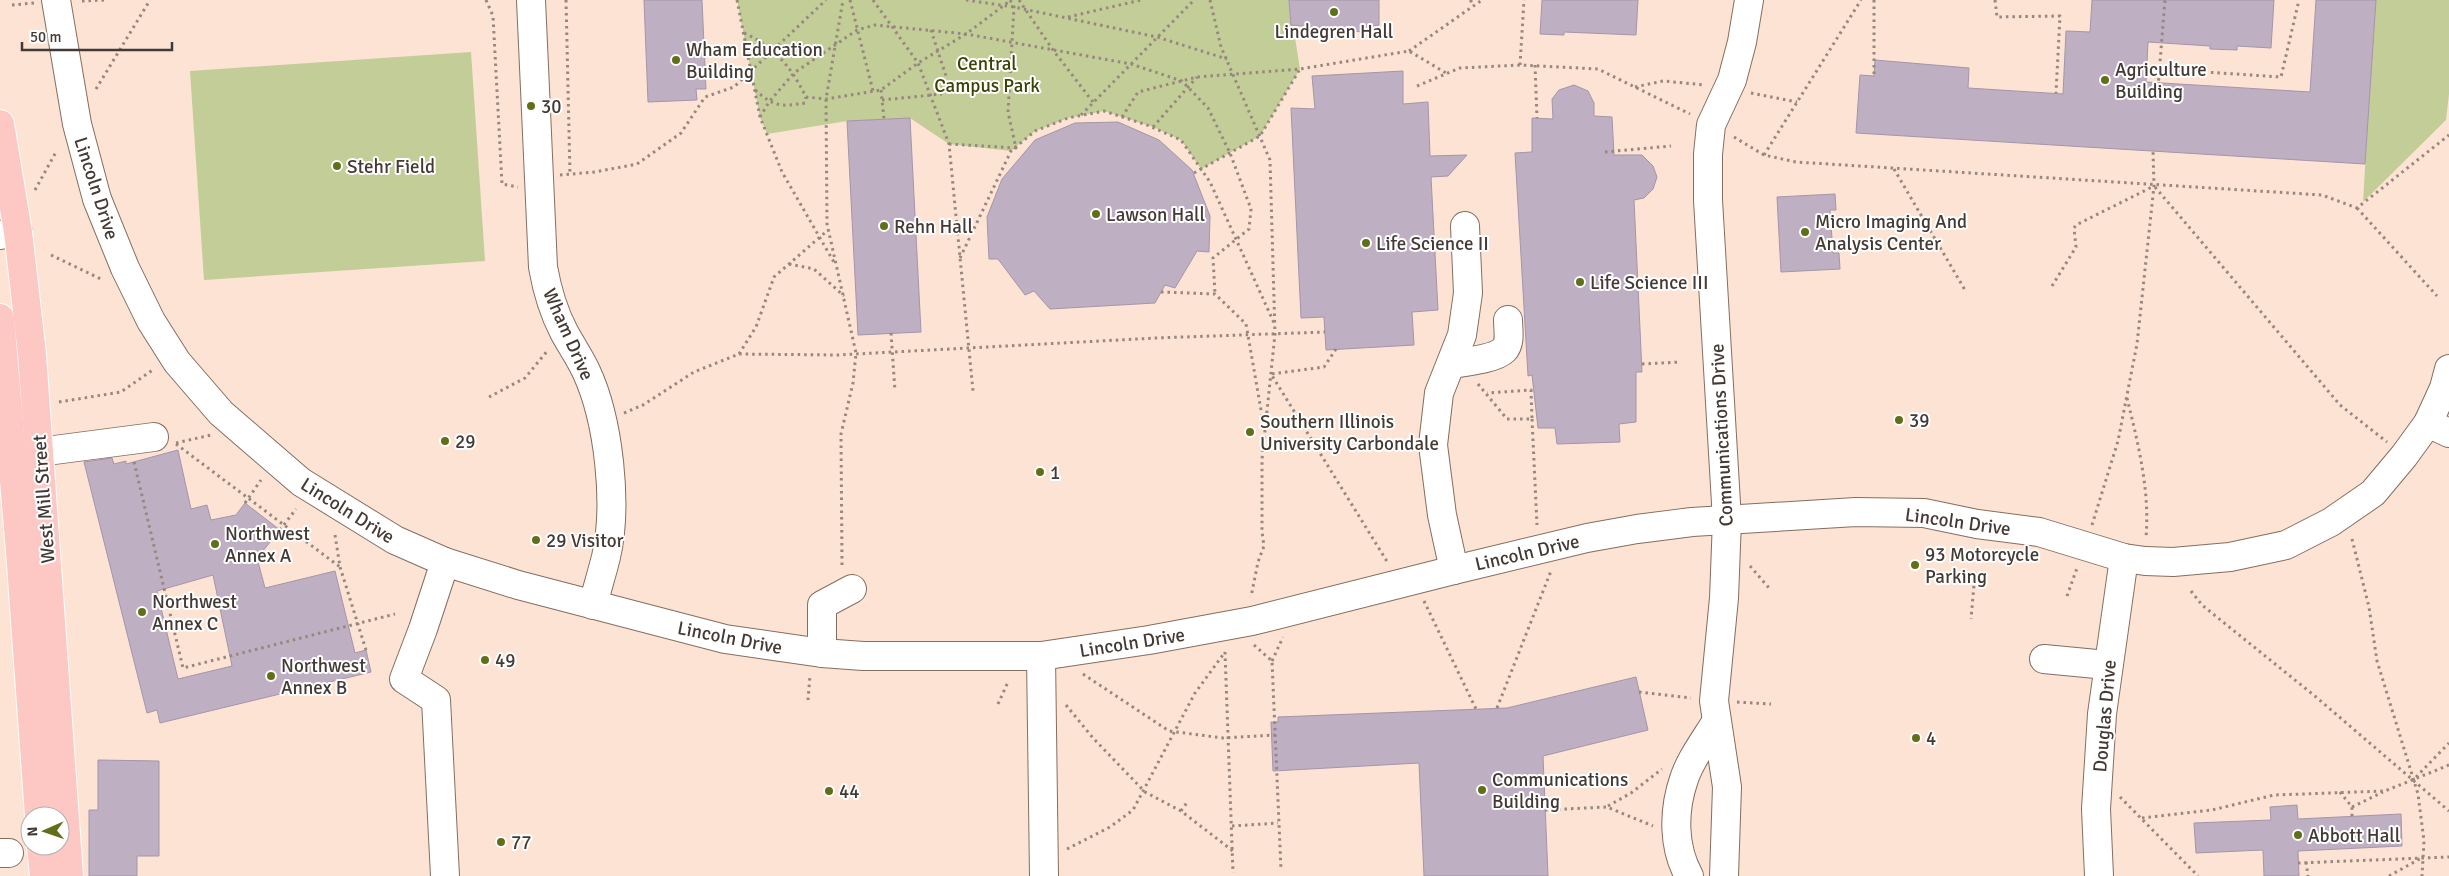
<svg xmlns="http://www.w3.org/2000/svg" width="2449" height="876" font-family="Signika,sans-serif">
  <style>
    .green { fill: #c3cd97 }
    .building { fill: #beafc3; stroke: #a495a9; fill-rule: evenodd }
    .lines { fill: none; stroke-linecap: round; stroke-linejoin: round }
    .minor-casing { stroke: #846e61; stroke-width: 30 }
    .major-casing { stroke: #fff; stroke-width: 30 }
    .path { stroke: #98877e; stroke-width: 3; stroke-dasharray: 2.5 4; stroke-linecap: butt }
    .minor { stroke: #fff; stroke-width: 28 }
    .major { stroke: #fdc8c4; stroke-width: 28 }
    .poi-dot { fill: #626f19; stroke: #fff; stroke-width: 2 }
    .labels { text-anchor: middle; stroke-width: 4; stroke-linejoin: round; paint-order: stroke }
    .poi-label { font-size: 19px; fill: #443a35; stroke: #fff; text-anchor: start }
    .park-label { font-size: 19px; fill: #3b4203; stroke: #fff }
    .street-label { font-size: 19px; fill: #443a35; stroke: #fff }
  </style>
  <rect width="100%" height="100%" fill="#fce3d4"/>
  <g class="green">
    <polygon points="737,0 1289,0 1300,69 1260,136 1201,169 1181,140 1153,127 1104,111 1068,118 1035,131 1011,151 949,144 910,118 847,121 767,134 760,117"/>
    <polygon points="2375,0 2449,0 2449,94 2446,120 2363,202"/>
    <polygon points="471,52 485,261 204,280 190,71"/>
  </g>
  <g class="building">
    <polygon points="644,0 702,0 706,89 696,89 697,100 648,102"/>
    <polygon points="1289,0 1379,0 1379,25 1373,26 1373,33 1291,25"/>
    <polygon points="1542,0 1638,0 1636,35 1564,32 1564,35 1540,34"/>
    <polygon points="2092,0 2274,0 2271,48 2237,46 2237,50 2210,49 2210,46 2148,42 2146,82 2310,92 2316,0 2376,0 2365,164 1856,133 1860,75 1874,76 1875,60 1969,68 1968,88 2063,94 2066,31 2090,32"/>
    <polygon points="1403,71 1403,104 1428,102 1430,156 1467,155 1448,176 1431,177 1438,310 1412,312 1414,345 1326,350 1324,317 1301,318 1291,108 1315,109 1312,76"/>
    <polygon points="1574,85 1588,91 1594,103 1594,116 1612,117 1614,155 1642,155 1653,166 1657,177 1653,189 1644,198 1634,200 1642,372 1636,372 1636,422 1619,424 1620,442 1557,444 1555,428 1538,428 1532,375 1528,376 1515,153 1532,152 1532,118 1553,119 1552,99 1559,90"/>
    <polygon points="910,118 921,332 858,335 847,121"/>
    <polygon points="1118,122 1159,140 1192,170 1210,216 1209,252 1197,251 1175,288 1165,285 1155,303 1050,309 1034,291 1025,295 998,259 989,259 987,217 1002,179 1035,140 1075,123"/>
    <polygon points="1835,194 1836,210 1830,210 1833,253 1839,253 1840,269 1781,272 1777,197"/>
    <path d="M178,450L191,509L207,505L211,520L236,515L245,503L280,530L257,558L265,588L335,571L355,653L366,650L371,672L160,723L157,710L147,713L84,462L112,458L114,464L126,461V464ZM213,575L232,666L178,679L157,591Z"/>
    <polygon points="1636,677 1648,730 1543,756 1548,876 1424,876 1419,763 1273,771 1271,722 1278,722 1278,717 1507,708"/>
    <polygon points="98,760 159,761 159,856 137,856 137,876 89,876 89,810 98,810"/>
    <polygon points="2297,805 2298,819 2401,814 2402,846 2298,851 2299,876 2264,876 2263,850 2196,853 2194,823 2271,820 2270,807"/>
  </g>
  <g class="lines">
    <defs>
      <g id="minor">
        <polyline points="56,0 77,124 97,199 125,268 151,321 177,362 221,413 301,482 395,540 445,562 518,585 725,639 822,653 863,656 1041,656 1149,640 1252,621 1454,570 1587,538 1637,529 1692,522 1856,512 1924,513 1977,524 2039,532 2124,558 2145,561 2173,562 2230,557 2286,545 2331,522 2373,493 2404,456 2428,423 2444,388 2449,369"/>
        <path d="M531,0L543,267C547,290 553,311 564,332C571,345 580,358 586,371C609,420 618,505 606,557C602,573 597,589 593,605"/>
        <polyline points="0,235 18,232"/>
        <path d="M1451,364C1464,362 1495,359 1504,350C1511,343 1508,329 1508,320"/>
        <polyline points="2428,423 2449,433"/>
        <polyline points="39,452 154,437"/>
        <polyline points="445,562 423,629 404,679 436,700 445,876"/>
        <polyline points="1454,570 1442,515 1433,445 1439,393 1462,335 1468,293 1465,226"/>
        <polyline points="822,653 822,605 852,589"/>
        <polyline points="1041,656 1044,876"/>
        <polyline points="2044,659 2107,665"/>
        <polyline points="0,853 9,853"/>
        <path d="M1689,876C1673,847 1673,811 1684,779C1690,760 1705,740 1716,722"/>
        <polyline points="1724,876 1727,787 1714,701 1724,598 1727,520 1708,200 1708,154 1711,125 1732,80 1742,42 1749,0"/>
        <polyline points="2099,876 2096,809 2102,714 2124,558"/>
      </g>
      <g id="major">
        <polyline points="0,124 18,232 32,354 69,876"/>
        <polyline points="0,318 20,551 39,816"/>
        <polyline points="41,846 44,876"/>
      </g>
    </defs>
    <use href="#minor" class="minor-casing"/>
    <use href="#major" class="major-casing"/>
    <g class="path">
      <polyline points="486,0 493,16 502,184 518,187"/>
      <polyline points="566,0 570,175"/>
      <polyline points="737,0 760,117 782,172 835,264"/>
      <polyline points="850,0 873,91"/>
      <polyline points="873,0 918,63 949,144 973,391"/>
      <polyline points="966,0 1014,7 1157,37 1227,59"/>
      <polyline points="1019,0 1053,50 1093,102"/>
      <polyline points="1210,0 1221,47 1270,160 1275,334 1262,459 1262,532 1264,546 1258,562 1251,597"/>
      <polyline points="1471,0 1471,6"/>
      <polyline points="1874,0 1874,76"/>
      <polyline points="1995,0 1997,17 2060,16 2056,93"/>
      <polyline points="82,1 106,0"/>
      <polyline points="12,5 34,3"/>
      <polyline points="1068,17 1141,0"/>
      <polyline points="931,30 946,76"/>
      <path d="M744,33C775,47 791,67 806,97L826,99L881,90L918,63L966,34L1011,0"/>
      <polyline points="1409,51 1482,0"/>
      <polyline points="1520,65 1524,0"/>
      <polyline points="1535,65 1537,118"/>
      <polyline points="2159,69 2281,77 2299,0"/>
      <polyline points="1417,86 1460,68 1520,65 1598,69 1690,114"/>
      <polyline points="1635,87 1663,81 1705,85"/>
      <polyline points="96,89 150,0"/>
      <path d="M755,90C775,107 780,107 805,103L806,97"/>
      <polyline points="881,90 884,119"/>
      <polyline points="1751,93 1797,102"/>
      <polyline points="882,100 942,94"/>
      <polyline points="2157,100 2165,0"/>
      <polyline points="1081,115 1194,0"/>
      <polyline points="760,117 769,102 794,73 857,30 875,25 966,34 1131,64 1182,81 1208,108 1230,153 1251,209 1249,229 1213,258 1215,294"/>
      <polyline points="1122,117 1138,92 1197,77 1300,69 1409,51 1446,73"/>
      <polyline points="1153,127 1197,77"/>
      <polyline points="1734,137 1764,155 1796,162 2322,195 2357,208 2449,135"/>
      <polyline points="949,144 1016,148 1008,112 1014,7 1010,0"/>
      <polyline points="1605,152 1671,146"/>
      <polyline points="1764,155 1861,0"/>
      <polyline points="1894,169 1965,290"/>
      <polyline points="1194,173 1260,136 1300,69"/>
      <polyline points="560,175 595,172 637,164 681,133 705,97 734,87 826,0"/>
      <polyline points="2155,187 2340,405 2387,442"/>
      <polyline points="35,190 56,152"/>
      <polyline points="2357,208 2437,296"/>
      <polyline points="51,255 103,280"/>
      <polyline points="960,258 1011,151 1035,131 1068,118 1104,111 1147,125 1181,140 1210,182 1275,325"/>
      <polyline points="789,264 814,269 844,296"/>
      <polyline points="2052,286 2076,247 2074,228 2076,225 2154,186"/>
      <polyline points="1161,292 1215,294 1246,324 1264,427"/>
      <polyline points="891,333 895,391"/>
      <polyline points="1336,349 1324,367 1271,374 1388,563"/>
      <polyline points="739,354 756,327 774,277 828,230"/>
      <polyline points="1642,364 1681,362"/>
      <polyline points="1478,384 1507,419 1532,419 1531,390 1487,393"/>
      <polyline points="489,397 525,378 548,350"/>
      <path d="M2127,398C2138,443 2150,491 2146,537"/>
      <polyline points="59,402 121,392 154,369"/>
      <polyline points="624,413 643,405 694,372 739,354 837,355 1156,338 1325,332"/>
      <polyline points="1532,419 1537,525"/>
      <polyline points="176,443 211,435"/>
      <polyline points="176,444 340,567"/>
      <polyline points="134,462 183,668 395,614"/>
      <polyline points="245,503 261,480"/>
      <polyline points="2092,525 2118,441 2137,344 2154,186 2153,150"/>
      <polyline points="280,530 296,509"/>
      <polyline points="335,535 340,567 366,650"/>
      <polyline points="2352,539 2369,607 2377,661 2418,794 2424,841 2422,876"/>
      <polyline points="842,565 841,434 853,383 856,353 827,224 826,99 843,0"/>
      <polyline points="1750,566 1769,588"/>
      <polyline points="1962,572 1975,573 1971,619"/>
      <polyline points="2191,591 2202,605 2316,697 2449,811"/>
      <polyline points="2067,596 2077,568"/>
      <polyline points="1424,601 1476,709"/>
      <polyline points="1254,645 1272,661 1281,870"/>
      <polyline points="1225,652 1233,873"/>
      <polyline points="1272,661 1283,637"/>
      <polyline points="1083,674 1169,731 1223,738 1275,735"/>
      <polyline points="1639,692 1691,698"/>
      <polyline points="808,700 810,675"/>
      <polyline points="1737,702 1771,704"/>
      <polyline points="998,704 1008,682"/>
      <polyline points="1066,705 1093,738 1145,792 1181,811 1233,851"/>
      <polyline points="1497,708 1551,571"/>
      <polyline points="2416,777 2449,743"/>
      <polyline points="2340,792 2352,807 2352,816"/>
      <polyline points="2120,797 2198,876"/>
      <polyline points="1608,806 1631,793 1662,769"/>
      <polyline points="2352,807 2383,792"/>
      <polyline points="1545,810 1607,807 1653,826"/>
      <polyline points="1181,811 1188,801"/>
      <polyline points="2142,818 2212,810 2274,795 2385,791 2449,765"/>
      <polyline points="1232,826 1278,823"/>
      <polyline points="1067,849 1110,827 1133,810 1195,693 1225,652"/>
      <polyline points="2306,862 2308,876"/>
      <polyline points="2298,863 2449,857"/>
      <polyline points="2389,876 2423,857"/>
    </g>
    <use href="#minor" class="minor"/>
    <use href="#major" class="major"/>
  </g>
  <g class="poi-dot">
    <circle cx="1334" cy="12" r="5"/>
    <circle cx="676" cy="60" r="5"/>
    <circle cx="2105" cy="80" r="5"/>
    <circle cx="531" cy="106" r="5"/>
    <circle cx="337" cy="166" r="5"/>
    <circle cx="1096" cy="214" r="5"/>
    <circle cx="884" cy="226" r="5"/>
    <circle cx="1805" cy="232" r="5"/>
    <circle cx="1366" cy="243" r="5"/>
    <circle cx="1580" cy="282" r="5"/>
    <circle cx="1899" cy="420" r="5"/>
    <circle cx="1250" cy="432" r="5"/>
    <circle cx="445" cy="441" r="5"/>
    <circle cx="1040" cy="472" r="5"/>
    <circle cx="536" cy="540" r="5"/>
    <circle cx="215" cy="544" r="5"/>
    <circle cx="1915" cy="565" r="5"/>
    <circle cx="142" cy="612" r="5"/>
    <circle cx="485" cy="660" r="5"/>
    <circle cx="271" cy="676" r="5"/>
    <circle cx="1916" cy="738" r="5"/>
    <circle cx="1482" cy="790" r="5"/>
    <circle cx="829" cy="791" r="5"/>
    <circle cx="2298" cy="835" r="5"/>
    <circle cx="501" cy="842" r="5"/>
  </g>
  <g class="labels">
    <g class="poi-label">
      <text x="1334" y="38" text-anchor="middle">Lindegren Hall</text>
      <text x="686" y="56">Wham Education<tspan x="686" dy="22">Building</tspan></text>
      <text x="2115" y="76">Agriculture<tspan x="2115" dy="22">Building</tspan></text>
      <text x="541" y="113">30</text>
      <text x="347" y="173">Stehr Field</text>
      <text x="1106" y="221">Lawson Hall</text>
      <text x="1815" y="228">Micro Imaging And<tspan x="1815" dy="22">Analysis Center</tspan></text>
      <text x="894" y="233">Rehn Hall</text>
      <text x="1376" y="250">Life Science II</text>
      <text x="1590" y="289">Life Science III</text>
      <text x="1909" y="427">39</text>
      <text x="1260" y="428">Southern Illinois<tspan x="1260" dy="22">University Carbondale</tspan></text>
      <text x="455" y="448">29</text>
      <text x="1050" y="479">1</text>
      <text x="225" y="540">Northwest<tspan x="225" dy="22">Annex A</tspan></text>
      <text x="546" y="547">29 Visitor</text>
      <text x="1925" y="561">93 Motorcycle<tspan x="1925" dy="22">Parking</tspan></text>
      <text x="152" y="608">Northwest<tspan x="152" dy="22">Annex C</tspan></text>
      <text x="495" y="667">49</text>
      <text x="281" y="672">Northwest<tspan x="281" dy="22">Annex B</tspan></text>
      <text x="1926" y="745">4</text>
      <text x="1492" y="786">Communications<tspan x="1492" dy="22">Building</tspan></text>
      <text x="839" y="798">44</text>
      <text x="2308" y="842">Abbott Hall</text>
      <text x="511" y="849">77</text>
    </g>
    <g class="park-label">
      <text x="987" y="70">Central<tspan x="987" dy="22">Campus Park</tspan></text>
    </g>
    <g class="street-label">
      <text transform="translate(97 188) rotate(72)" y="7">Lincoln Drive</text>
      <text transform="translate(569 334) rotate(66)" y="7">Wham Drive</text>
      <text transform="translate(1721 435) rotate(-93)" y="7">Communications Drive</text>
      <text transform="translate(43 499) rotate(-94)" y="7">West Mill Street</text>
      <text transform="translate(348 510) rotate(32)" y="7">Lincoln Drive</text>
      <text transform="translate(1958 521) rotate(8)" y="7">Lincoln Drive</text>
      <text transform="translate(1527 552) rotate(-13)" y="7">Lincoln Drive</text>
      <text transform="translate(730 637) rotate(11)" y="7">Lincoln Drive</text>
      <text transform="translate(1132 642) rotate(-9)" y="7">Lincoln Drive</text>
      <text transform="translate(2104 716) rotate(-85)" y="7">Douglas Drive</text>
    </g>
  </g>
  <g transform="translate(45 831) rotate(268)"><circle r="24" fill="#ffffff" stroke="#b4b0ae"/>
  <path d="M0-4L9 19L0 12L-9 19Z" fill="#626f19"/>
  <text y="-8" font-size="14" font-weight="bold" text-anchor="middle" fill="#443a35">N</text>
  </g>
  <path d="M22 42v8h150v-8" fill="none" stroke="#443a35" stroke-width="2.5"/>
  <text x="30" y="42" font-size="15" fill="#443a35" stroke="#ffffff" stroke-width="4" paint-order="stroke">50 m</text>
</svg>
